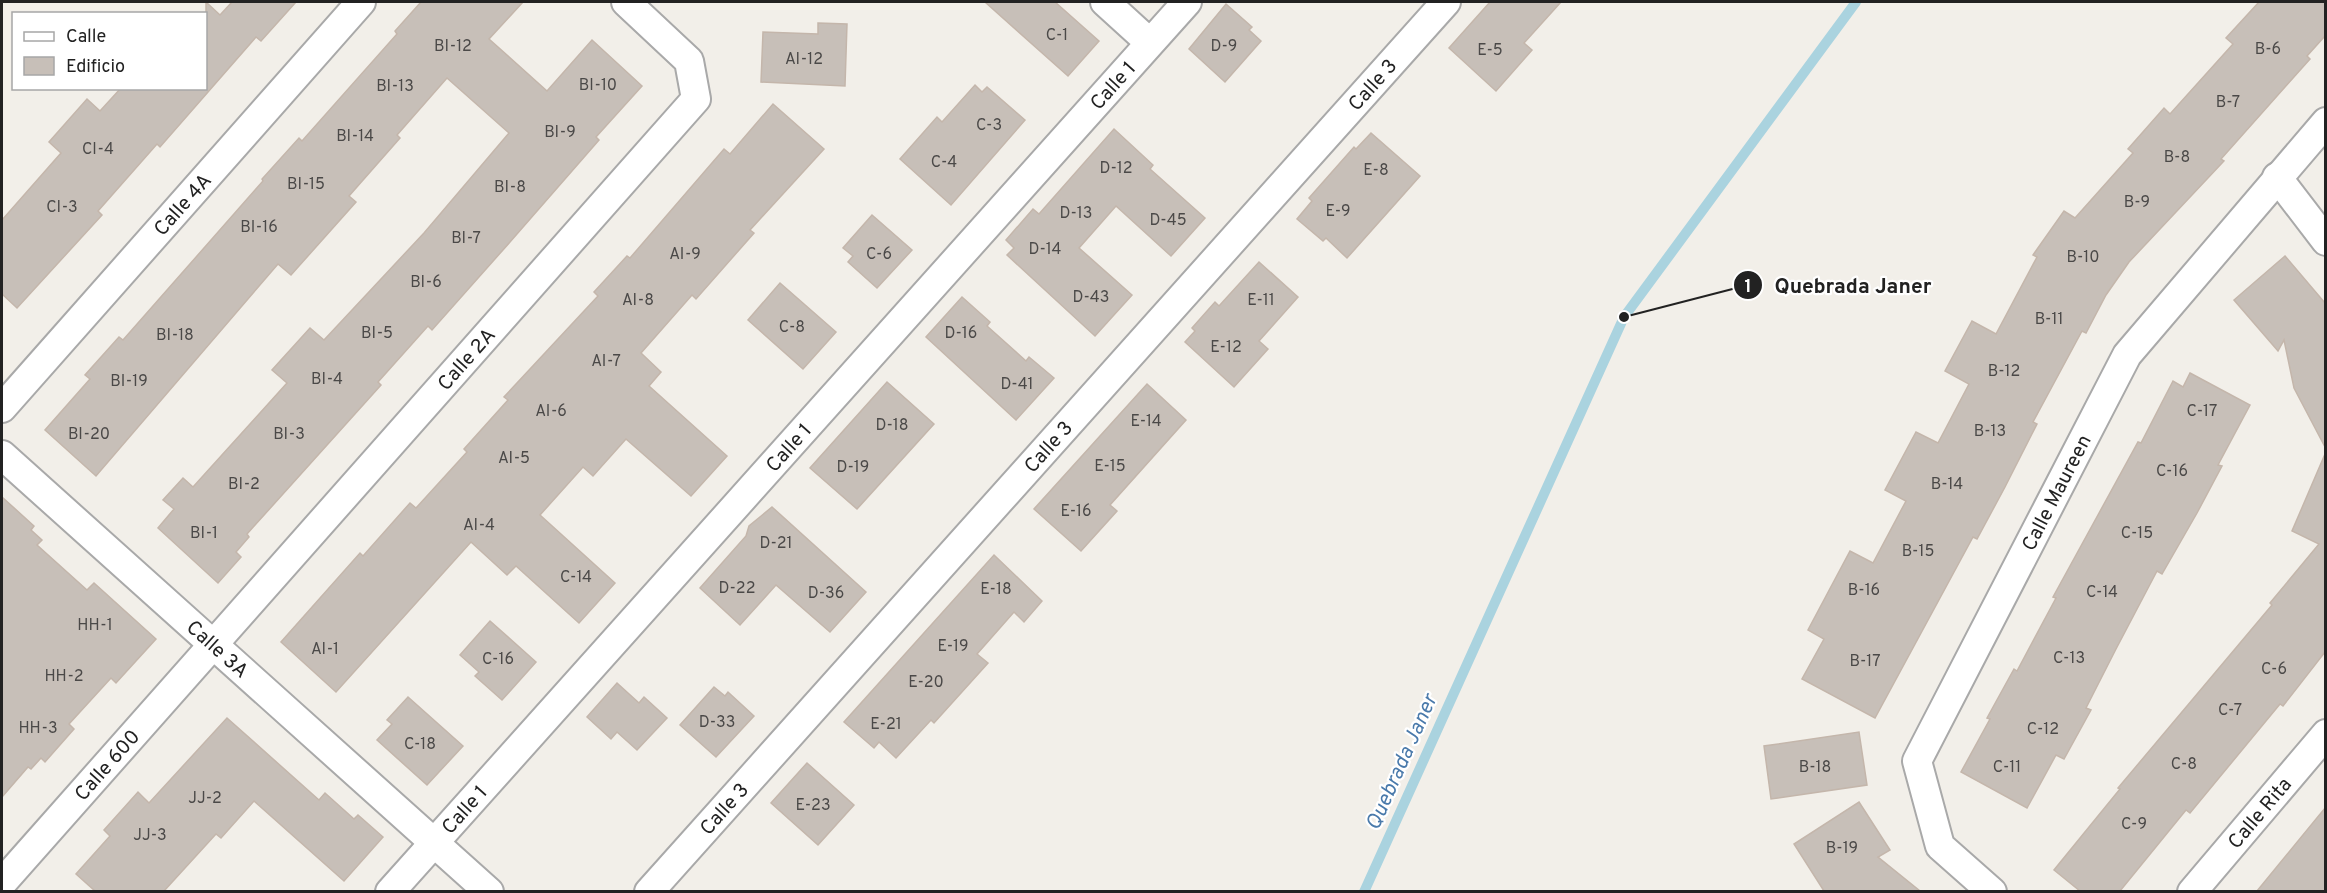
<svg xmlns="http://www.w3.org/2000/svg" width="2327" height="893" font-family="Overpass,sans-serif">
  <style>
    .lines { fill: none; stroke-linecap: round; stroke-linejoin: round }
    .stream { stroke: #aad3df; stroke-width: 10 }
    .building { fill: #c7bfb8; stroke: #c4b6ab; stroke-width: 1.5 }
    .street-casing { stroke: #a9a9a9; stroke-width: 32 }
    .street { stroke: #fff; stroke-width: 28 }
    .labels { text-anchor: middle; stroke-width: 4.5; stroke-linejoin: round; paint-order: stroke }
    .number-label { font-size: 16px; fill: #4b4948 }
    .street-label { font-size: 20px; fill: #222; stroke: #fff }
    .water-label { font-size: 21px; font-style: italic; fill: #4a7aab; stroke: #fff }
    .leader { fill: none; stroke: #222; stroke-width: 2 }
    .callout-dot { fill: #222; stroke: #fff; stroke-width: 2 }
    .mark-label { font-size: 18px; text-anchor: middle; font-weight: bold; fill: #fff }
    .callout-label { font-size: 21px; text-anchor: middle; font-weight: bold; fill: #222; stroke: #fff; stroke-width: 4.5; stroke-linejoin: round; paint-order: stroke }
  </style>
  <rect width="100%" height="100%" fill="#f2efe9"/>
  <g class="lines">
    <polyline class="stream" points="1364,892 1624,317 1856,2"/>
  </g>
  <g class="building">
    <polygon points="206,2 220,15 232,2 296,2 261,41 256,37 160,147 157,144 98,211 102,215 17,308 2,294 2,220 61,153 49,142 87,99 100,111 121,88 206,88"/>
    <polygon points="421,2 523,2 489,39 547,91 592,40 642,86 596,137 599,140 510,242 432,330 428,326 378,382 381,385 247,534 249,537 236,552 241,557 218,583 158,528 174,509 163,500 183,478 193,487 287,383 272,370 310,328 324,340 424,233 509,133 447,78 397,135 400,138 349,196 356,202 291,275 278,264 96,476 45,430 90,379 85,375 119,337 123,340 263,181 262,179 299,138 302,141 397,34 395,31"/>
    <polygon points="985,2 1055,2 1099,41 1068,76"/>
    <polygon points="1490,2 1561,2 1524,43 1532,50 1496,91 1449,48"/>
    <polygon points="2259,2 2325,2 2325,36 2307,56 2310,59 2221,159 2224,161 2129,262 2106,295 2086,333 2082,331 2033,422 2037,424 2005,487 1977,539 1973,537 1875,718 1802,679 1824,639 1808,630 1850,551 1873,563 1906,501 1885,490 1916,432 1938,443 1969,384 1945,371 1972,321 1996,334 2037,257 2033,255 2064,211 2075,218 2133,153 2128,149 2164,108 2170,114 2233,44 2226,38"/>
    <polygon points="1226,4 1252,27 1249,30 1261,41 1225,82 1189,49"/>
    <polygon points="818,23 847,24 845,86 761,82 763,32 818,34"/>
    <polygon points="975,85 982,92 987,87 1025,120 951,205 900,159 937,117 942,122"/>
    <polygon points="773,104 824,149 750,230 754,233 696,299 692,295 641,353 661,372 649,386 727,456 691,496 626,439 593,476 583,467 540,515 615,583 579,623 516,566 507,575 471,542 336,692 281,642 360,553 363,556 410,503 416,508 467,452 464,449 508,400 504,397 598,296 594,292 627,256 630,258 724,149 730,154"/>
    <polygon points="1114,129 1153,165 1150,169 1205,218 1171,256 1116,206 1079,248 1132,295 1095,336 1007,255 1014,248 1006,240 1033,209 1039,214"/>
    <polygon points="1371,133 1420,176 1347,258 1326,238 1323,241 1297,219 1312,201 1309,198 1354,147 1356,149"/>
    <polygon points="872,215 912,250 877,288 848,262 853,256 843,248"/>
    <polygon points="2285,256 2325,303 2325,447 2294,388 2284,340 2278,351 2234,300"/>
    <polygon points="1259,262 1298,297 1259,341 1268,349 1234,387 1185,342 1195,331 1192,328 1215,302 1219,306"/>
    <polygon points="780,283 836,332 803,369 748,320"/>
    <polygon points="962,297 990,322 987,326 1026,361 1029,357 1054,378 1016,420 926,337"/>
    <polygon points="2190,373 2250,405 2218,465 2222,466 2197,513 2162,574 2157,571 2116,649 2086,708 2091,710 2064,759 2056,755 2027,808 1961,772 1990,719 1987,718 2014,669 2017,671 2056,598 2053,597 2138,442 2141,443 2173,381 2183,387"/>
    <polygon points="887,382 934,424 857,509 810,468"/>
    <polygon points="1147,384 1186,420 1110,505 1117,511 1081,551 1034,509"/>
    <polygon points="2325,454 2325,652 2283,706 2280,704 2190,813 2186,810 2120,891 2080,891 2054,870 2120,789 2118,788 2272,605 2270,603 2319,544 2292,531"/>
    <polygon points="2,497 34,526 31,530 42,540 37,545 87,590 94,583 156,639 116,683 111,678 69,724 74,729 45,762 41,758 31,769 28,767 2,797"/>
    <polygon points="772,507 866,592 830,632 776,585 740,625 700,588 746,536 749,526"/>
    <polygon points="994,555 1042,601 1024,622 1014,612 977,654 988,663 934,723 931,720 896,758 879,742 874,748 844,722"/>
    <polygon points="490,621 536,662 502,700 475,676 479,672 460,655"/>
    <polygon points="617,683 639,703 644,697 667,718 637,750 617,732 611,739 587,717"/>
    <polygon points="714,687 725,696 728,692 754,716 716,757 680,725"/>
    <polygon points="408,697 463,746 427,785 377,740 392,724 387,720"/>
    <polygon points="227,718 319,800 325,793 354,819 358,815 383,837 344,881 254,801 221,838 216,834 164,891 95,891 76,874 110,836 104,830 138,792 149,803"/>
    <polygon points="1859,732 1867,785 1771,799 1764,746"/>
    <polygon points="807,763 854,805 818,845 771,803"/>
    <polygon points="1859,802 1890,850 1878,857 1920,891 1824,891 1794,844"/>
    <polygon points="2325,808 2325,891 2257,891"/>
  </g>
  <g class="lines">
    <defs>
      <g id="street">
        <polyline points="1105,2 1149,42"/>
        <polyline points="2277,177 2326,241"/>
        <path id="s1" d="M2,408L361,2"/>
        <path id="s2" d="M2,455L489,892"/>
        <path id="s3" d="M2,883L696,99L689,61L626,2"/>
        <path id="s4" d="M390,892L1187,2"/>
        <path id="s5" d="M649,892L1446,2"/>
        <path id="s6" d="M1992,892L1940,846L1917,761L2127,355L2326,122"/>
        <path id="s7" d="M2192,892L2326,734"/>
      </g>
    </defs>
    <use href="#street" class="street-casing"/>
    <use href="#street" class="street"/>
  </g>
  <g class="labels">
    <g class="number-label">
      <text x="1057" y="40">C-1</text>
      <text x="453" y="51">BI-12</text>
      <text x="1224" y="51">D-9</text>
      <text x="2268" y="54">B-6</text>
      <text x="1490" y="55">E-5</text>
      <text x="804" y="64">AI-12</text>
      <text x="598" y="90">BI-10</text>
      <text x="395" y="91">BI-13</text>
      <text x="2228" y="107">B-7</text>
      <text x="989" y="130">C-3</text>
      <text x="560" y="137">BI-9</text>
      <text x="355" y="141">BI-14</text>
      <text x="98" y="154">CI-4</text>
      <text x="2177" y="162">B-8</text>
      <text x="944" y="167">C-4</text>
      <text x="1116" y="173">D-12</text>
      <text x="1376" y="175">E-8</text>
      <text x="306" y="189">BI-15</text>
      <text x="510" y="192">BI-8</text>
      <text x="2137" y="207">B-9</text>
      <text x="62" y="212">CI-3</text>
      <text x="1338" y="216">E-9</text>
      <text x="1076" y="218">D-13</text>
      <text x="1168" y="225">D-45</text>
      <text x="259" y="232">BI-16</text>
      <text x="466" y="243">BI-7</text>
      <text x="1045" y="254">D-14</text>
      <text x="685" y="259">AI-9</text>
      <text x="879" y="259">C-6</text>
      <text x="2083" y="262">B-10</text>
      <text x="426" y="287">BI-6</text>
      <text x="1091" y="302">D-43</text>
      <text x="638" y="305">AI-8</text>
      <text x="1261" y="305">E-11</text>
      <text x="2049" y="324">B-11</text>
      <text x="792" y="332">C-8</text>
      <text x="377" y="338">BI-5</text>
      <text x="961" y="338">D-16</text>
      <text x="175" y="340">BI-18</text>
      <text x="1226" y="352">E-12</text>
      <text x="606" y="366">AI-7</text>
      <text x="2004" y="376">B-12</text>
      <text x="327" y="384">BI-4</text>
      <text x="129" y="386">BI-19</text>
      <text x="1017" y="389">D-41</text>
      <text x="551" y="416">AI-6</text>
      <text x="2202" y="416">C-17</text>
      <text x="1146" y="426">E-14</text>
      <text x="892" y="430">D-18</text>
      <text x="1990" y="436">B-13</text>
      <text x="89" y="439">BI-20</text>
      <text x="289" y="439">BI-3</text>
      <text x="514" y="463">AI-5</text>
      <text x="1110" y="471">E-15</text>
      <text x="853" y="472">D-19</text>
      <text x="2172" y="476">C-16</text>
      <text x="244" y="489">BI-2</text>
      <text x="1947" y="489">B-14</text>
      <text x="1076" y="516">E-16</text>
      <text x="479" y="530">AI-4</text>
      <text x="204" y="538">BI-1</text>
      <text x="2137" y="538">C-15</text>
      <text x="776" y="548">D-21</text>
      <text x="1918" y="556">B-15</text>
      <text x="576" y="582">C-14</text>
      <text x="737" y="593">D-22</text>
      <text x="996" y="594">E-18</text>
      <text x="1864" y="595">B-16</text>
      <text x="2102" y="597">C-14</text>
      <text x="826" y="598">D-36</text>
      <text x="95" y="630">HH-1</text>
      <text x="953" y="651">E-19</text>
      <text x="325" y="654">AI-1</text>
      <text x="2069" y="663">C-13</text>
      <text x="498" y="664">C-16</text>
      <text x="1865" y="666">B-17</text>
      <text x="2274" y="674">C-6</text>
      <text x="64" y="681">HH-2</text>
      <text x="926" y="687">E-20</text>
      <text x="2230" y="715">C-7</text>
      <text x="717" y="727">D-33</text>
      <text x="886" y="729">E-21</text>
      <text x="38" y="733">HH-3</text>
      <text x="2043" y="734">C-12</text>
      <text x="420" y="749">C-18</text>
      <text x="2184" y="769">C-8</text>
      <text x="1815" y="772">B-18</text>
      <text x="2007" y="772">C-11</text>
      <text x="205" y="803">JJ-2</text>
      <text x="813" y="810">E-23</text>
      <text x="2134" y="829">C-9</text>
      <text x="150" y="840">JJ-3</text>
      <text x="1842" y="853">B-19</text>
    </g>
    <g class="street-label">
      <text dy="7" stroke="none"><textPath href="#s4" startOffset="1083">Calle 1</textPath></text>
      <text dy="7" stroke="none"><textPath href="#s5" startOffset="1084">Calle 3</textPath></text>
      <text dy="7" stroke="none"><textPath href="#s1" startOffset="272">Calle 4A</textPath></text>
      <text dy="7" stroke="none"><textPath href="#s3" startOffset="700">Calle 2A</textPath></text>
      <text dy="7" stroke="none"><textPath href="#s4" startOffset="597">Calle 1</textPath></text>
      <text dy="7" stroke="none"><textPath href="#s5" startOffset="598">Calle 3</textPath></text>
      <text dy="7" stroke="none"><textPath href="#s6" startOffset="460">Calle Maureen</textPath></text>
      <text dy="7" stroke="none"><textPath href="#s2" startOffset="290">Calle 3A</textPath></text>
      <text dy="7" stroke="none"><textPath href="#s3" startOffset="158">Calle 600</textPath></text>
      <text dy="7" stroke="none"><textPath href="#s4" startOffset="111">Calle 1</textPath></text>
      <text dy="7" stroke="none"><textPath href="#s5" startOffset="112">Calle 3</textPath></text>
      <text dy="7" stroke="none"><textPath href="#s7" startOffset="104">Calle Rita</textPath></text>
    </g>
    <g class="water-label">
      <text transform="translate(1401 762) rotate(-66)" y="7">Quebrada Janer</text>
    </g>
  </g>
  <path class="leader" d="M1624 317L1748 285"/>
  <g class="callout-dot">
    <circle cx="1624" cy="317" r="6"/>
    <circle cx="1748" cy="285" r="15"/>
  </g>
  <g class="mark-label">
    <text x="1748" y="292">1</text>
  </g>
  <g class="callout-label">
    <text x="1853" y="293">Quebrada Janer</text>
  </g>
  <rect width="2327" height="893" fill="none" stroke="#222222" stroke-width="6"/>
  <rect x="12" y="12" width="195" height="78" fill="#ffffff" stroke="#a7a7a7" stroke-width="1.5"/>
  <rect x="24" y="32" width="30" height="9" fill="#ffffff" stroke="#a7a7a7" stroke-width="1.5"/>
  <text x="66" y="42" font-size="18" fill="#222222">Calle</text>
  <rect x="24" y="57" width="30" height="18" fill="#c7bfb8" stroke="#a7a7a7" stroke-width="1.5"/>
  <text x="66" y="72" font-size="18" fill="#222222">Edificio</text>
</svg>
